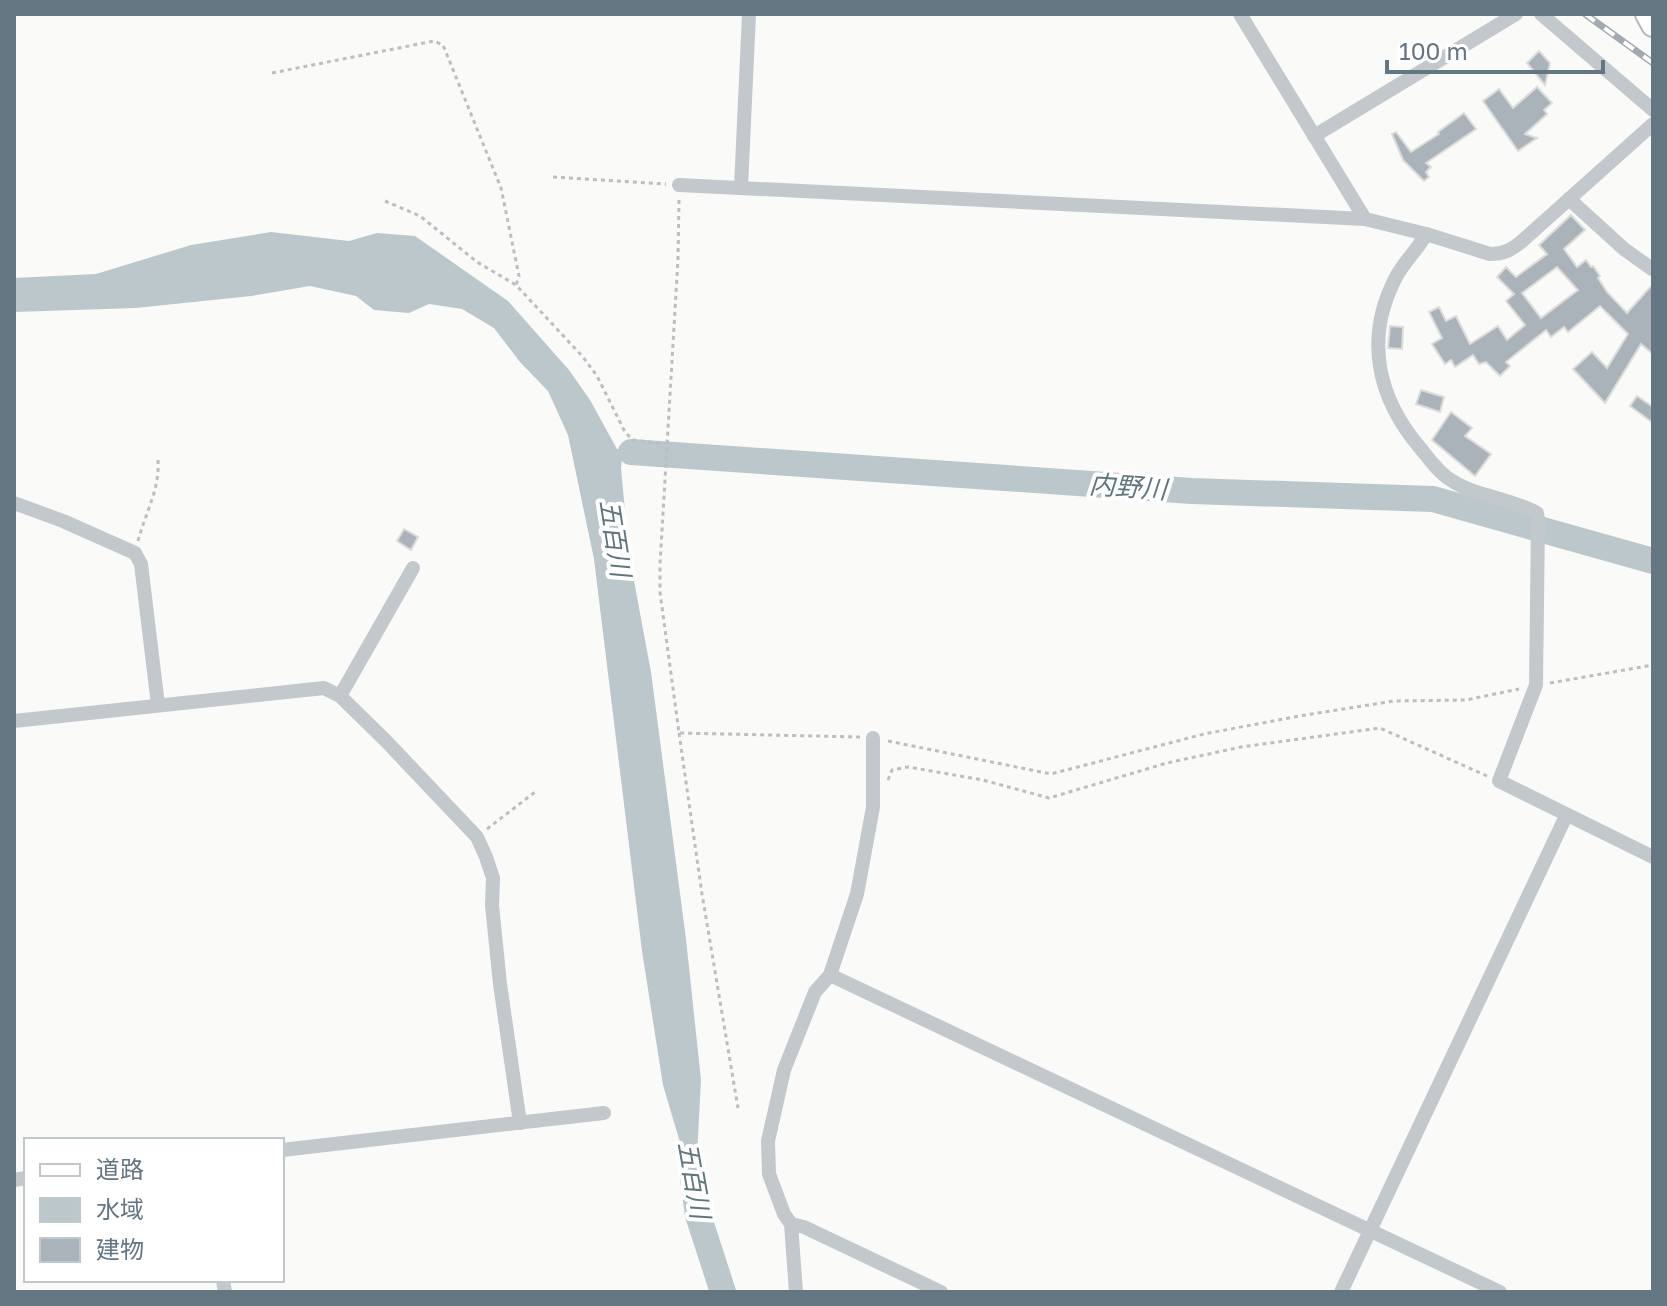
<svg xmlns="http://www.w3.org/2000/svg" width="1667" height="1306" font-family="'Golos Text','Noto Sans JP',sans-serif">
  <style>
    .water { fill: #bbc7cb }
    .lines { fill: none; stroke-linecap: round; stroke-linejoin: round }
    .river { stroke: #bbc7cb; stroke-width: 26 }
    .building { fill: #aab3b9; stroke: #dcdcda; stroke-width: 2; fill-rule: evenodd }
    .secondary-casing { stroke: #b3babf; stroke-width: 26 }
    .path { stroke: #bbbfc2; stroke-width: 3; stroke-dasharray: 4 4; stroke-linecap: butt }
    .minor { stroke: #c3c8cc; stroke-width: 14 }
    .secondary { stroke: #fff; stroke-width: 22 }
    .rail-casing { stroke: #a2aab0; stroke-width: 7 }
    .rail { stroke: #fff; stroke-width: 4; stroke-dasharray: 12; stroke-linecap: butt }
    .labels { text-anchor: middle; stroke-width: 8; stroke-linejoin: round; paint-order: stroke }
    .water-label { font-size: 26px; font-style: italic; fill: #60757c; stroke: #fff }
  </style>
  <rect width="100%" height="100%" fill="#fafaf8"/>
  <polygon class="water" points="271,232 349,241 377,233 415,236 508,301 569,370 590,400 617,449 664,453 664,457 622,457 621,468 629,554 651,672 686,939 701,1080 695,1193 663,1085 642,951 594,559 568,435 548,391 520,362 494,328 462,309 429,304 409,313 374,310 356,296 310,286 251,296 136,308 14,312 14,278 96,274 191,245"/>
  <g class="lines">
    <g class="river">
      <polyline points="631,452 1192,491 1433,499 1653,561"/>
      <polyline points="690,1156 698,1215 723,1292"/>
    </g>
  </g>
  <g class="building">
    <polygon points="1539,51 1550,63 1545,85 1527,63"/>
    <polygon points="1537,87 1552,103 1544,110 1547,114 1525,134 1537,138 1518,151 1483,101 1499,89 1513,108"/>
    <polygon points="1464,113 1476,129 1426,163 1431,167 1426,172 1429,177 1424,181 1403,160 1392,134 1396,132 1411,152 1439,134 1438,132"/>
    <path d="M1571,215L1585,230L1564,249L1577,267L1586,260L1591,267L1593,266L1600,276L1598,278L1607,292L1627,313L1653,284V354L1641,344L1605,403L1573,369L1592,352L1607,368L1628,334L1600,306L1568,332L1564,327L1551,337L1546,330L1506,362L1510,366L1500,376L1486,362L1479,364L1473,355L1455,367L1451,360L1445,364L1432,344L1442,338L1429,312L1439,307L1446,321L1456,316L1470,344L1498,326L1507,340L1525,325L1506,301L1514,294L1497,277L1506,267L1516,277L1547,254L1539,245ZM1557,267L1578,290L1541,318L1522,293Z"/>
    <polygon points="1390,326 1403,327 1402,349 1388,348"/>
    <polygon points="1421,390 1444,397 1440,412 1416,404"/>
    <polygon points="1637,396 1653,407 1653,423 1630,406"/>
    <polygon points="1451,412 1472,428 1465,436 1491,454 1475,476 1432,440"/>
    <polygon points="404,529 418,537 411,550 397,541"/>
  </g>
  <g class="lines">
    <defs>
      <polyline id="secondary" points="1647,14 1653,25"/>
    </defs>
    <use href="#secondary" class="secondary-casing"/>
    <g class="path">
      <polyline points="272,73 434,41 443,45 501,188 519,276 516,285"/>
      <polyline points="553,177 666,184"/>
      <polyline points="679,200 678,259 660,564 660,592 679,733 860,737"/>
      <polyline points="385,201 420,216 477,262 516,285 583,357 597,376 625,432 633,440 665,444"/>
      <path d="M138,541C145,514 160,489 158,460"/>
      <polyline points="1550,683 1653,665"/>
      <polyline points="679,733 702,894 738,1108"/>
      <polyline points="888,741 1051,774 1204,734 1299,716 1394,701 1466,700 1519,689"/>
      <polyline points="888,780 892,770 908,767 983,780 1049,798 1167,763 1241,747 1380,728 1487,776"/>
      <polyline points="487,829 535,792"/>
    </g>
    <g class="minor">
      <polyline points="1240,14 1365,219"/>
      <polyline points="1541,14 1653,110"/>
      <polyline points="1314,136 1516,14"/>
      <path d="M679,185L1365,219L1426,234L1490,254C1504,254 1511,250 1521,242L1653,124"/>
      <polyline points="741,187 749,14"/>
      <polyline points="1569,199 1624,249 1652,269"/>
      <path d="M1426,234C1418,250 1403,262 1395,279C1364,340 1378,399 1421,449C1430,460 1439,473 1451,480C1474,496 1510,498 1537,513L1538,520L1536,685L1499,781L1653,857"/>
      <polyline points="14,503 63,521 135,553 141,564 158,705"/>
      <polyline points="340,696 413,568"/>
      <polyline points="14,721 324,688 340,696 386,741 477,837 486,857 493,878 492,905 500,984 520,1123"/>
      <polyline points="873,738 873,807 857,894 830,975 815,992 784,1070 768,1141 769,1174 784,1214 791,1224 804,1227 941,1292"/>
      <polyline points="830,975 1500,1292"/>
      <polyline points="282,1150 604,1113"/>
      <polyline points="14,1180 26,1178"/>
      <polyline points="791,1224 796,1292"/>
      <polyline points="223,1280 225,1292"/>
      <polyline points="1341,1292 1566,816"/>
    </g>
    <use href="#secondary" class="secondary"/>
    <defs>
      <polyline id="rail" points="1585,14 1653,63"/>
    </defs>
    <use href="#rail" class="rail-casing"/>
    <use href="#rail" class="rail"/>
  </g>
  <g class="labels">
    <g class="water-label">
      <text transform="translate(1128 487) rotate(4)" y="9">内野川</text>
      <text transform="translate(615 538) rotate(81)" y="9">五百川</text>
      <text transform="translate(694 1180) rotate(80)" y="9">五百川</text>
    </g>
  </g>
  <rect width="1667" height="1306" fill="none" stroke="#657683" stroke-width="32"/>
  <rect x="24" y="1138" width="260" height="144" fill="#ffffff" stroke="#c1c8cd" stroke-width="2"/>
  <rect x="40" y="1164" width="40" height="12" fill="#ffffff" stroke="#c1c8cd" stroke-width="2"/>
  <text x="96" y="1178" font-size="24" fill="#657683">道路</text>
  <rect x="40" y="1198" width="40" height="24" fill="#bbc7cb" stroke="#c1c8cd" stroke-width="2"/>
  <text x="96" y="1218" font-size="24" fill="#657683">水域</text>
  <rect x="40" y="1238" width="40" height="24" fill="#aab3b9" stroke="#c1c8cd" stroke-width="2"/>
  <text x="96" y="1258" font-size="24" fill="#657683">建物</text>
  <path d="M1387 60v12h216v-12" fill="none" stroke="#657683" stroke-width="4"/>
  <text x="1399" y="60" font-size="24" fill="#657683" stroke="#ffffff" stroke-width="6" paint-order="stroke">100 m</text>
</svg>
